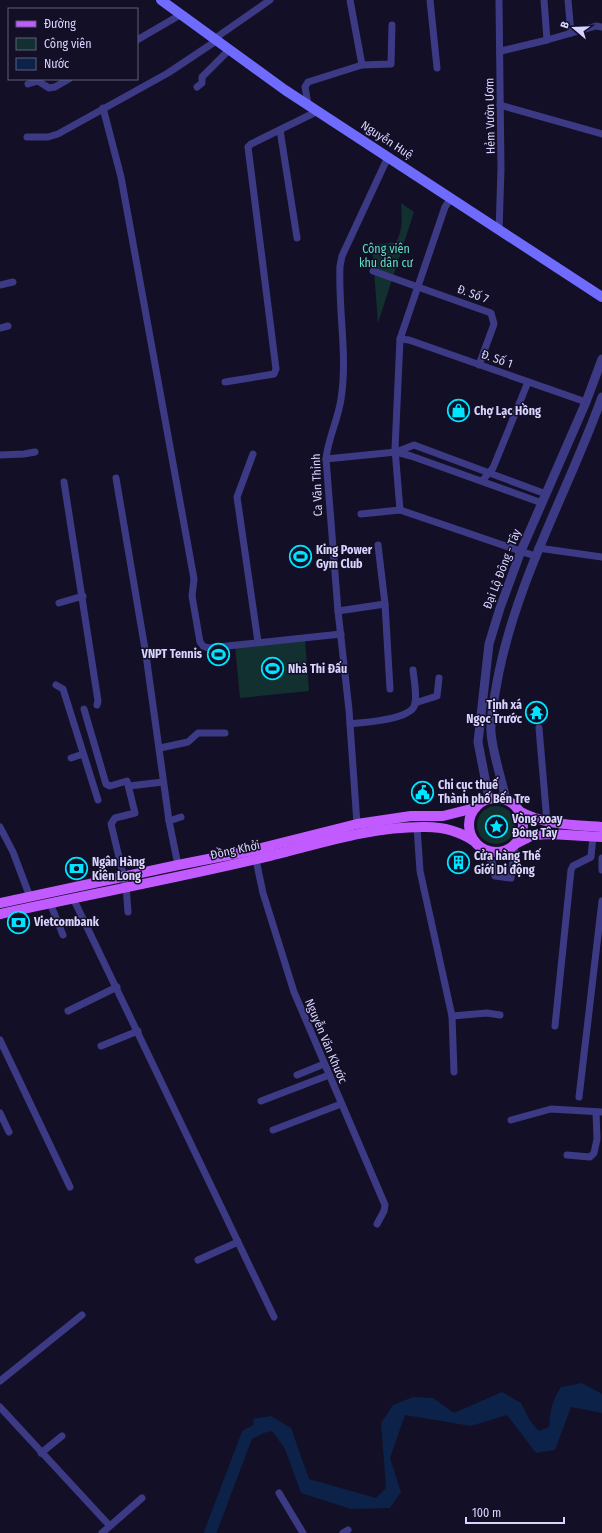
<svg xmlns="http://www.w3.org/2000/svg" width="602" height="1533" font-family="'Fira Sans Condensed',sans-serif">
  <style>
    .green { fill: #12302f }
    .water { fill: #0c2248 }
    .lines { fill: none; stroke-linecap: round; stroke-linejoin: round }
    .river { stroke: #0c2248; stroke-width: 12 }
    .minor { stroke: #3d3a85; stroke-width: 7 }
    .tertiary { stroke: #3d3a85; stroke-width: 9 }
    .secondary { stroke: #6f6bff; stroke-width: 10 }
    .primary { stroke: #c25bff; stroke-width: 10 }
    .labels { text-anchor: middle; stroke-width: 3; stroke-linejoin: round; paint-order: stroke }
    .street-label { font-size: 12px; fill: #d9d4ff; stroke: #130f26 }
    .park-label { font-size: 12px; fill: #5fe0c0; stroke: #130f26 }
    .poi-label { font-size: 12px; font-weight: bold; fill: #d9d4ff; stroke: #130f26; text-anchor: start }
  </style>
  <rect width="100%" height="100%" fill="#130f26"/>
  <g class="green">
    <path d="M401,203L414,212L378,323L372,245L396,242C403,230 402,217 401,203Z"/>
    <polygon points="305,640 309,691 240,698 235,646"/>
    <circle cx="496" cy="825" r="19"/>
  </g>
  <path class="water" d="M582,1383L602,1394V1413L571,1407L555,1450L536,1453L507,1415L471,1426L405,1415L390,1458L401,1492L390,1508L351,1509L301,1493L285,1449L272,1431L255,1435L253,1419L271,1416L291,1428L309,1479L376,1498L386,1488L381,1423L393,1405L413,1397L433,1398L454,1413L502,1392L521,1403L530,1421L539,1431L549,1427C550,1411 552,1401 561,1387Z"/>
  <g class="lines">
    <polyline class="river" points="210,1533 247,1435 268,1424"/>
    <g class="minor">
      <polyline points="430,0 437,68"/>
      <polyline points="544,0 547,40"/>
      <polyline points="568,0 571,33"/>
      <polyline points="214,39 270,0"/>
      <polyline points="137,40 180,15"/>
      <polyline points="501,51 547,40 596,26 602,27"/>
      <polyline points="362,65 391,64 392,25"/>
      <polyline points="28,84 38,81 49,88 55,87 69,79"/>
      <polyline points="197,87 202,83 202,77 229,50"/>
      <polyline points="308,104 305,87 308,82 362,65 350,0"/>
      <polyline points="500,105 602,134"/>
      <polyline points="103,108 121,177 194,579 192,596 200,642 203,646 208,648 341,634"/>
      <polyline points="280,130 297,238"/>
      <polyline points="27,137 48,137 58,134 168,73 216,41"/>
      <polyline points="499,231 501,169 499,0"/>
      <polyline points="373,271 491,313 494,324 479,365"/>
      <polyline points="0,285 13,282"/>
      <polyline points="0,328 8,326"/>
      <polyline points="400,339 409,340 586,402"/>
      <polyline points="225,382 274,374 276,369 248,147 251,144 318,111"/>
      <polyline points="396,452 411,456 542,503"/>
      <polyline points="253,454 237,497 258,642"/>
      <polyline points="0,455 24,454 35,452"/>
      <polyline points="326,459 396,452 414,445 546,494"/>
      <polyline points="116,478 146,655 169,821 178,865"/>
      <polyline points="482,481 493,468 528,382"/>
      <polyline points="64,482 98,701 97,705"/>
      <polyline points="400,510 395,449 400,339 445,207 451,198"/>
      <polyline points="361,514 400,510 535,556"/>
      <polyline points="378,545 385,604 390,689"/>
      <polyline points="538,548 602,557"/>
      <polyline points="59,603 83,596"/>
      <polyline points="338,611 385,604"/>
      <polyline points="56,685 63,689 98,800"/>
      <polyline points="415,703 437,696 439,678"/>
      <polyline points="84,709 106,784 110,786 127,781 135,813 115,818 111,824 126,886 128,912"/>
      <path d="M350,724C364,722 412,720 415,704C417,693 414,680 413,670"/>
      <polyline points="539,728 547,822"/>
      <polyline points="160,748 188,742 198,733 225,733"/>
      <polyline points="71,758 83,754"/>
      <polyline points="129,786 163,782"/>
      <polyline points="169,821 181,817"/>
      <path d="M357,824L349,710L338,611L326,459C328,438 338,420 341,399C348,355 338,311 340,266L342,256L388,157"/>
      <polyline points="0,827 13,852 30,897"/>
      <polyline points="417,827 420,871 452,1016 454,1072"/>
      <polyline points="481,848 492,862 495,876 511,878 515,844"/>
      <polyline points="602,858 602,870"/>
      <polyline points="256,860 263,893 294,992 385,1205 384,1211 377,1224"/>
      <polyline points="73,898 274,1317"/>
      <polyline points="50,903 63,935"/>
      <polyline points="68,1011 117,987"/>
      <polyline points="452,1016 487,1013 500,1015"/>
      <polyline points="555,1026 571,870 573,866 591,857 593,836"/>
      <polyline points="0,1040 70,1187"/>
      <polyline points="101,1046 138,1031"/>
      <polyline points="297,1075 324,1064"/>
      <polyline points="579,1097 602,901"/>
      <polyline points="261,1101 329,1075"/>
      <polyline points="0,1113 9,1132"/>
      <polyline points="511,1120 551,1109 602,1112"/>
      <polyline points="273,1130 341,1104"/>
      <polyline points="567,1155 590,1157 594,1153 597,1139 596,1112"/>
      <polyline points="198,1260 238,1242"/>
      <polyline points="0,1381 82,1315"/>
      <polyline points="0,1407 109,1525"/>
      <polyline points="41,1453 62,1436"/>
      <polyline points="279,1493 303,1533"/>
      <polyline points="102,1533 142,1498"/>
      <polyline points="343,1533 348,1530"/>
    </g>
    <g class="tertiary">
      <polyline points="489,799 478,742 489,644 500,608 521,551 586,402 602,359"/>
      <path d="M506,800C502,780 492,751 491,732C490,716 496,688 499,672C519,575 569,489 602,397"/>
    </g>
    <polyline class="secondary" points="161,0 285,90 602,297"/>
    <g class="primary">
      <circle cx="496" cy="825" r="27"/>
      <path d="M519,811C544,825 573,825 602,827"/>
      <polyline points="515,844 533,835 550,834 602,837"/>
      <polyline points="0,903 178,865 254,850 357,824 411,816 443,816 475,808"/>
      <path d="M0,914C86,895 172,879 257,859C313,846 368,826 426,827C444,827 459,831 474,841"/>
    </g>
  </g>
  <defs>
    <symbol id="shop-ring" viewBox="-11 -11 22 22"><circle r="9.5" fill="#130f26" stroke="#00e5ff" stroke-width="1.5"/><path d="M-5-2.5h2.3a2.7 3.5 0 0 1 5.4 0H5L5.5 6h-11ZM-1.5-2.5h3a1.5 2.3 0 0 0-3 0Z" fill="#00e5ff"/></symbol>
    <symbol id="stadium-ring" viewBox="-11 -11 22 22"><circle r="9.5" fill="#130f26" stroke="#00e5ff" stroke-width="1.5"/><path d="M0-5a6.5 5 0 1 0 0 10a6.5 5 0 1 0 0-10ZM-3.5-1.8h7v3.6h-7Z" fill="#00e5ff"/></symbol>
    <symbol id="temple-ring" viewBox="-11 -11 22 22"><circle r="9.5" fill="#130f26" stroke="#00e5ff" stroke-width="1.5"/><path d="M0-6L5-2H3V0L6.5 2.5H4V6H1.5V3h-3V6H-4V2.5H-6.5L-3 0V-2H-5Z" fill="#00e5ff"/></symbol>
    <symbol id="civic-ring" viewBox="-11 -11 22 22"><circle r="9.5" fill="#130f26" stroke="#00e5ff" stroke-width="1.5"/><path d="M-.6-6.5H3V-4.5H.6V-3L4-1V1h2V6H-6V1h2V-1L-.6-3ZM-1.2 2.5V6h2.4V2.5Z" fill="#00e5ff"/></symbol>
    <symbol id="sight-ring" viewBox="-11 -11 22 22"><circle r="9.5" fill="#130f26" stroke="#00e5ff" stroke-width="1.5"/><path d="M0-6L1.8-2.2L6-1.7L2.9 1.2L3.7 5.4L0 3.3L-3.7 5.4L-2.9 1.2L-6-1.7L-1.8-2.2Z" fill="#00e5ff"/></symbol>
    <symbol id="building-ring" viewBox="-11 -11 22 22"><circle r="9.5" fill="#130f26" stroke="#00e5ff" stroke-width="1.5"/><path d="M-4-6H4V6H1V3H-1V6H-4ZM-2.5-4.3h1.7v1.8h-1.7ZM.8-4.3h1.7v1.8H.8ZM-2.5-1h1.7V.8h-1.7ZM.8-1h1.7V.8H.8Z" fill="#00e5ff"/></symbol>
    <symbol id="bank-ring" viewBox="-11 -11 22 22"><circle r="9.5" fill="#130f26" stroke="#00e5ff" stroke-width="1.5"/><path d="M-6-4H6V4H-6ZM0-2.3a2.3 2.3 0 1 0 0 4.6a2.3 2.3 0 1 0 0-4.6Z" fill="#00e5ff"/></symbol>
  </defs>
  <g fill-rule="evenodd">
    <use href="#shop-ring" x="446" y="398" width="25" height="25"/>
    <use href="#stadium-ring" x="288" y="544" width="25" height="25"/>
    <use href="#stadium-ring" x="206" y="642" width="25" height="25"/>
    <use href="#stadium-ring" x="260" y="656" width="25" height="25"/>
    <use href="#temple-ring" x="524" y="700" width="25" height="25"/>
    <use href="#civic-ring" x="410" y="780" width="25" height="25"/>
    <use href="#sight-ring" x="484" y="814" width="25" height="25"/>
    <use href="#building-ring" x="446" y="850" width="25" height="25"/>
    <use href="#bank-ring" x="64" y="856" width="25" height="25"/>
    <use href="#bank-ring" x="6" y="910" width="25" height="25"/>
  </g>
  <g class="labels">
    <g class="street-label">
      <text transform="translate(490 116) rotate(-91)" y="4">Hẻm Vườn Ươm</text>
      <text transform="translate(387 140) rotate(33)" y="4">Nguyễn Huệ</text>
      <text transform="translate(473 294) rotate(20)" y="4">Đ. Số 7</text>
      <text transform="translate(497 359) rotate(19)" y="4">Đ. Số 1</text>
      <text transform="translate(317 485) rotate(-92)" y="4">Ca Văn Thỉnh</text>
      <text transform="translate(502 569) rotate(-69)" y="4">Đại Lộ Đông - Tây</text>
      <text transform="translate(235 850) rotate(-12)" y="4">Đồng Khởi</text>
      <text transform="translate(326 1041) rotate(67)" y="4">Nguyễn Văn Khước</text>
    </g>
    <g class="park-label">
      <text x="386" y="253">Công viên<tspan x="386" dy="14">khu dân cư</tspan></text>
    </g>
    <g class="poi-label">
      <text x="474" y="415">Chợ Lạc Hồng</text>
      <text x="316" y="554">King Power<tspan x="316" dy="14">Gym Club</tspan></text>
      <text x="202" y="658" text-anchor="end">VNPT Tennis</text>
      <text x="288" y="673">Nhà Thi Đấu</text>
      <text x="522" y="709" text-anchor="end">Tịnh xá<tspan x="522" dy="14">Ngọc Trước</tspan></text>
      <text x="438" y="789">Chi cục thuế<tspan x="438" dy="14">Thành phố Bến Tre</tspan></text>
      <text x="512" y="823">Vòng xoay<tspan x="512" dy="14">Đông Tây</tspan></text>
      <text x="474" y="860">Cửa hàng Thế<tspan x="474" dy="14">Giới Di động</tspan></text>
      <text x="92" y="866">Ngân Hàng<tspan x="92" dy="14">Kiên Long</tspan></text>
      <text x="34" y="926">Vietcombank</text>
    </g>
  </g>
  <rect x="8" y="8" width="130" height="72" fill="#130f26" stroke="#625e7d"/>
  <rect x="16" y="21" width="20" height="6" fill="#c25bff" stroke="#625e7d"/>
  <text x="44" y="28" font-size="12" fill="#d9d4ff">Đường</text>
  <rect x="16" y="38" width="20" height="12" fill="#12302f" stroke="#625e7d"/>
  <text x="44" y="48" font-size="12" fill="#d9d4ff">Công viên</text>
  <rect x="16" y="58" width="20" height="12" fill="#0c2248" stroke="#625e7d"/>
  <text x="44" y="68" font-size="12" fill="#d9d4ff">Nước</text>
  <g transform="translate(574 28) rotate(289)" stroke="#130f26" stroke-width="3" paint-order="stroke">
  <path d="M0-3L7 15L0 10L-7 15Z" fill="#d9d4ff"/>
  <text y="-6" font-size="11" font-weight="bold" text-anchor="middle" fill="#d9d4ff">B</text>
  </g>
  <path d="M466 1517v6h98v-6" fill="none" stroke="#d9d4ff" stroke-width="2"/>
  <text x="472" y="1517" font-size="12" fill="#d9d4ff" stroke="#130f26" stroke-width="3" paint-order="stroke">100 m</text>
</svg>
